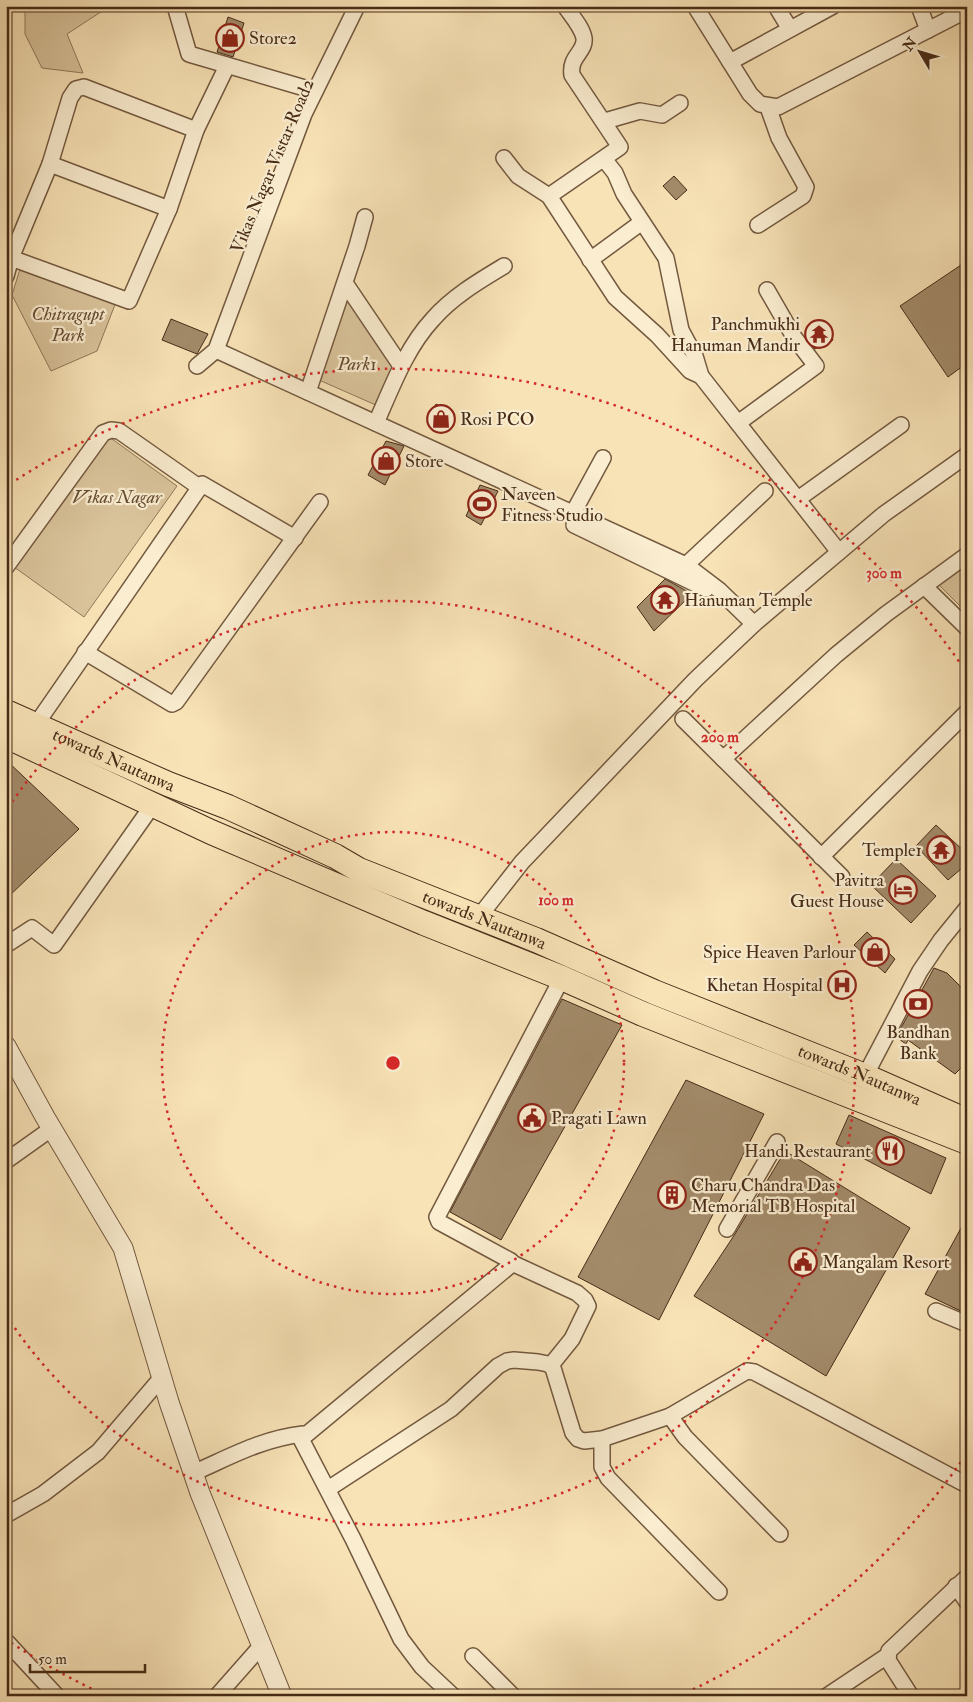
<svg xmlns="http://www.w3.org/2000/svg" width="973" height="1702" font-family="'IM FELL Double Pica',serif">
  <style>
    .green { fill: #dac49c; stroke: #90785a }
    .building { fill: #a38b6a; stroke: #472b17 }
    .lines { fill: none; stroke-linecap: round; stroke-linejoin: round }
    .minor-casing { stroke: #73593f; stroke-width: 18 }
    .tertiary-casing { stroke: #73593f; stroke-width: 21 }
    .primary-casing { stroke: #472b17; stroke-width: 26 }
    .minor { stroke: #faedd0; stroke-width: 15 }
    .tertiary { stroke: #faedd0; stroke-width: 19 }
    .primary { stroke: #f8e3b7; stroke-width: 24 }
    .ring { fill: none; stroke: #d62828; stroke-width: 2.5; stroke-dasharray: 2.5 5 }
    .labels { text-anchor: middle; stroke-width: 4.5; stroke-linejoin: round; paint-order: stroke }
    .poi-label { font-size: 18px; fill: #472b17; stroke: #faedd0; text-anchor: start }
    .street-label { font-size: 18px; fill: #472b17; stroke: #faedd0 }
    .park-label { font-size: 18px; font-style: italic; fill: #644a32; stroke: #faedd0 }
    .centre { fill: #d62828; stroke: #faedd0; stroke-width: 2.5 }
    .ring-label { font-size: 15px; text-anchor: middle; font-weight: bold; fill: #d62828; stroke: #faedd0; stroke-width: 4.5; stroke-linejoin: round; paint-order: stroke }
  </style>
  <rect width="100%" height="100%" fill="#f8e3b7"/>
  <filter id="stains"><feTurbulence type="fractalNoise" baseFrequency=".004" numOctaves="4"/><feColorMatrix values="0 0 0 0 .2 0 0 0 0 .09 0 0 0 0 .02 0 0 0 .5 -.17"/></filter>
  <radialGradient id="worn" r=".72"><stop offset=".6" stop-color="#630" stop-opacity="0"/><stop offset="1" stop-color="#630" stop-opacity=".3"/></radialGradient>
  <g class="green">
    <polygon points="25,6 110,6 67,34 83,73 42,68 25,34"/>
    <polygon points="20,269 116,302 97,351 51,371 12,295"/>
    <polygon points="346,295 396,366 378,406 319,380"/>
    <polygon points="108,436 177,486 84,617 14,567"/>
    <polygon points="967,562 967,613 937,583"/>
  </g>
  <g class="building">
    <polygon points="228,17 244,23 233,57 217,52"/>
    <polygon points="674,176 687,190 676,200 663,186"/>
    <polygon points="967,261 967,363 948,377 900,306"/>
    <polygon points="171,319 208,334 197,354 162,340"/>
    <polygon points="825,322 833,340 815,349 805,336"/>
    <polygon points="436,404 455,414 446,431 427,423"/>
    <polygon points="386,441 404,446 385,485 368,475"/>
    <polygon points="480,485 498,491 481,525 466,516"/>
    <polygon points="665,579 692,594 654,631 637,607"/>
    <polygon points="6,760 79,829 6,899"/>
    <polygon points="936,825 967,854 967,864 948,880 916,846"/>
    <polygon points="896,859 936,896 911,923 871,885"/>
    <polygon points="867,932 895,959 885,973 854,945"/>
    <polygon points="934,968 947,973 967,993 967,1062 955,1074 908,1040 906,1044 896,1037"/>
    <polygon points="562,999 622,1025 501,1240 450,1212"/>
    <polygon points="686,1080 764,1114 659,1320 578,1277"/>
    <polygon points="849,1115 946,1158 931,1194 836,1144"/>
    <polygon points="785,1151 910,1228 826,1376 694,1296 735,1234"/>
    <polygon points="967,1217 967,1314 925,1294"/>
  </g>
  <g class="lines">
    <defs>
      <g id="minor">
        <polyline points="175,6 189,54 315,91"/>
        <polyline points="695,6 750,94 760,104 778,107 967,10"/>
        <polyline points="776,6 790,29"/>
        <polyline points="919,6 928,30"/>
        <polyline points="730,62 833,6"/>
        <polyline points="605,121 640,111 662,115 680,103"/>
        <polyline points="504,158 518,176 549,196 615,297 657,335 690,371 701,376"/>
        <polyline points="604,159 615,173 624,194 666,258 681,330 695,356 701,376 839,552"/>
        <polyline points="50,164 169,209"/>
        <path d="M549,196L620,147L572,75C569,56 586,52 584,38C582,27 571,15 565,6"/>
        <polyline points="758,225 803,196 806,187 779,138 768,107"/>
        <polyline points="6,251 11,258 129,301 169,209 196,130 227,66"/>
        <polyline points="590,260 642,222"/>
        <polyline points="6,276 11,258 50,164 70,98 76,89 84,87 196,130"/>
        <polyline points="345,283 401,366"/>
        <polyline points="216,350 686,565 719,590 754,624"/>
        <polyline points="197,366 216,350 304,114 357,6"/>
        <polyline points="308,392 357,246 365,217"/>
        <path d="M376,423C392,387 406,348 433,319C452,297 479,281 504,266"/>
        <polyline points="738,423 816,366 794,337 767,290"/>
        <polyline points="798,499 901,425"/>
        <polyline points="573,513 603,458"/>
        <polyline points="574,525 706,589"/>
        <polyline points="686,565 765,491"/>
        <polyline points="6,567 103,433 111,430 119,431 199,487"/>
        <polyline points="924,586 967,628"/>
        <polyline points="85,652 172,704 176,702 320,502"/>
        <polyline points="683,719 842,877"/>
        <polyline points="35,726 202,484 295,538"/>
        <polyline points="723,759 836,655 886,614 967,555"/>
        <polyline points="821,857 967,712"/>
        <polyline points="478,918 522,862 695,680 754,624 884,514 967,455"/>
        <polyline points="6,945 32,928 54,945 152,806"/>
        <polyline points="865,1076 920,971 941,940 967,908"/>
        <polyline points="6,1161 51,1129"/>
        <polyline points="727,1229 777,1142"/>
        <polyline points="512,1263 577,1293 585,1300 588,1306 572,1339 551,1365"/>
        <polyline points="936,1311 967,1324"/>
        <polyline points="670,1416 685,1437 780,1534"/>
        <polyline points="602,1439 602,1467 608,1478 719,1592"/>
        <path d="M193,1473C232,1456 261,1439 303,1434"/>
        <polyline points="328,1489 451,1409 498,1366 507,1361 514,1360 538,1362 548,1364 553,1368 573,1433 578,1439 584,1441 602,1439 670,1416 747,1371 754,1372 967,1485"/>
        <polyline points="6,1515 43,1494 98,1452 162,1377"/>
        <polyline points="956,1586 967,1602"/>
        <polyline points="6,1641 57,1696"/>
        <polyline points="473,1656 513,1696"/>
        <polyline points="217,1696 262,1645"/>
        <polyline points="453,1696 422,1667 401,1639 353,1539 301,1439 512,1264 511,1261 439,1222 437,1217 562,978"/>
        <polyline points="827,1696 887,1656"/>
        <polyline points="911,1696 888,1660 889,1651 967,1577"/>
      </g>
      <polyline id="tertiary" points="6,1046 45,1117 123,1248 169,1402 200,1493 282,1696"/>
      <g id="primary">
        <path id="s1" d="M6,712L168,784L228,807L335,856L359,870L536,940L654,992L865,1076L967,1121"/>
        <polyline points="6,736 211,832 424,923 562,978 643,1014 967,1142"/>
      </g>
    </defs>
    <use href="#minor" class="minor-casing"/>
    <use href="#tertiary" class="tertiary-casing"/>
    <use href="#primary" class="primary-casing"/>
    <use href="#minor" class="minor"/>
    <use href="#tertiary" class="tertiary"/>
    <use href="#primary" class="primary"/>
  </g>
  <g class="ring">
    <circle cx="393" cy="1063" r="231"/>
    <path d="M8 808A462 462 0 1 1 8 1318"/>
    <path d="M965 1456A694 694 0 0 1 681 1695M105 1695A694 694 0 0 1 10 1642M10 484A694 694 0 0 1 965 670"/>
  </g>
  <defs>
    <symbol id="shop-ring" viewBox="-11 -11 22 22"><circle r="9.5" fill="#faedd0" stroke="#8f2418" stroke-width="1.5"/><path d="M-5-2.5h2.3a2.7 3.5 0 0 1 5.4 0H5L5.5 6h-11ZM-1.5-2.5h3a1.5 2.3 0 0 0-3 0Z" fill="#8f2418"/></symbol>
    <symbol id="temple-ring" viewBox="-11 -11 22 22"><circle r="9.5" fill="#faedd0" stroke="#8f2418" stroke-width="1.5"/><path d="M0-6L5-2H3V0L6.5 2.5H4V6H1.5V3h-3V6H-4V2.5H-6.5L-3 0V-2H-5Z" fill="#8f2418"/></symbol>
    <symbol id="stadium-ring" viewBox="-11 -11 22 22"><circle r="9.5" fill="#faedd0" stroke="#8f2418" stroke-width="1.5"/><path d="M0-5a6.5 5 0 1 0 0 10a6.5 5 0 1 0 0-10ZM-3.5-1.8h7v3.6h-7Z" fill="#8f2418"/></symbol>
    <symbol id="hotel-ring" viewBox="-11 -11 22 22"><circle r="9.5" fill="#faedd0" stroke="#8f2418" stroke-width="1.5"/><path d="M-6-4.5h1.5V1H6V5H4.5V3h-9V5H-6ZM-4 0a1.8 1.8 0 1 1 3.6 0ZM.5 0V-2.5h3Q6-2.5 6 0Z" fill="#8f2418"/></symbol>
    <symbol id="hospital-ring" viewBox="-11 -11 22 22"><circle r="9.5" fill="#faedd0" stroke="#8f2418" stroke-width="1.5"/><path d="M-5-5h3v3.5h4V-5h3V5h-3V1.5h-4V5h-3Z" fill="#8f2418"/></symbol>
    <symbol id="bank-ring" viewBox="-11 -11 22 22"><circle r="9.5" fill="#faedd0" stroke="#8f2418" stroke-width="1.5"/><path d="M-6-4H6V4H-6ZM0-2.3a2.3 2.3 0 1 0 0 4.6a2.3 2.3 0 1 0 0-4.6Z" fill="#8f2418"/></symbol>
    <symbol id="civic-ring" viewBox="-11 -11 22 22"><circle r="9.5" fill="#faedd0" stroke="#8f2418" stroke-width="1.5"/><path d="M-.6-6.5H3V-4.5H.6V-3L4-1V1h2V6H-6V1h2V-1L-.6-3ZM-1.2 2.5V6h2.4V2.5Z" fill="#8f2418"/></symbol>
    <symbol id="restaurant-ring" viewBox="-11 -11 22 22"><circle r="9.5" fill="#faedd0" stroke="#8f2418" stroke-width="1.5"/><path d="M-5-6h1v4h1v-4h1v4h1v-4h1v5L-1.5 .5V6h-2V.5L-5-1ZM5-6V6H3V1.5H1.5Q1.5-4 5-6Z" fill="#8f2418"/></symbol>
    <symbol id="building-ring" viewBox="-11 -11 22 22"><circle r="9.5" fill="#faedd0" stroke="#8f2418" stroke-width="1.5"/><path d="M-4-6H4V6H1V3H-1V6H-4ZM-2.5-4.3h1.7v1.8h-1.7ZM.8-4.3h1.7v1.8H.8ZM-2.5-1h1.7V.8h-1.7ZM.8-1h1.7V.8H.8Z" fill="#8f2418"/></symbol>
  </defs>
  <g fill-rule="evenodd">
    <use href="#shop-ring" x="214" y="22" width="32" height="32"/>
    <use href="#temple-ring" x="803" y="318" width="32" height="32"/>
    <use href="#shop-ring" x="425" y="403" width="32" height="32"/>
    <use href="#shop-ring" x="370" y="445" width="32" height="32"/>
    <use href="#stadium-ring" x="466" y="488" width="32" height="32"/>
    <use href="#temple-ring" x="649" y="584" width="32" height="32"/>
    <use href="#temple-ring" x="925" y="834" width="32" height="32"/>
    <use href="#hotel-ring" x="887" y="874" width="32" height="32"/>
    <use href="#shop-ring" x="859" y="936" width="32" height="32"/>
    <use href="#hospital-ring" x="826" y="969" width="32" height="32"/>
    <use href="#bank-ring" x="902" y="988" width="32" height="32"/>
    <use href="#civic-ring" x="516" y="1102" width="32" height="32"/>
    <use href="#restaurant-ring" x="874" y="1135" width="32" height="32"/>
    <use href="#building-ring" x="656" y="1179" width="32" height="32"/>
    <use href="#civic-ring" x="787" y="1246" width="32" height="32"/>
  </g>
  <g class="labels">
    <g class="poi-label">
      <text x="249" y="44">Store2</text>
      <text x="800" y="330" text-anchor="end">Panchmukhi<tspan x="800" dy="21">Hanuman Mandir</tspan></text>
      <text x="460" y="425">Rosi PCO</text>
      <text x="405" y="467">Store</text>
      <text x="501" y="500">Naveen<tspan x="501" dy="21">Fitness Studio</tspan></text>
      <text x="684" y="606">Hanuman Temple</text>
      <text x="922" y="856" text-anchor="end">Temple1</text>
      <text x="884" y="886" text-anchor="end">Pavitra<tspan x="884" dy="21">Guest House</tspan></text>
      <text x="856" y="958" text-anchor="end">Spice Heaven Parlour</text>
      <text x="823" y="991" text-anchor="end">Khetan Hospital</text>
      <text x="918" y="1038" text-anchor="middle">Bandhan<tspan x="918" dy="21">Bank</tspan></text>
      <text x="551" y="1124">Pragati Lawn</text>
      <text x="871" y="1157" text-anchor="end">Handi Restaurant</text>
      <text x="691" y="1191">Charu Chandra Das<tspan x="691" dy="21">Memorial TB Hospital</tspan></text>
      <text x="822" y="1268">Mangalam Resort</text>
    </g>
    <g class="street-label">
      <text transform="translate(272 166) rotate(-67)" y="6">Vikas Nagar Vistar Road2</text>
      <text dy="6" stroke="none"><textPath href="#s1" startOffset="118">towards Nautanwa</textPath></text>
      <text dy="6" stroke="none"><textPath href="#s1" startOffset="522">towards Nautanwa</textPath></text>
      <text dy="6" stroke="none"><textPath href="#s1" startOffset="928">towards Nautanwa</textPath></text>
    </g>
    <g class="park-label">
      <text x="68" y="320">Chitragupt<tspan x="68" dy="21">Park</tspan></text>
      <text x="357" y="370">Park1</text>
      <text x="117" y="503">Vikas Nagar</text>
    </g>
  </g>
  <circle cx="393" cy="1063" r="8" class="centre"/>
  <g class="ring-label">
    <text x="884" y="578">300 m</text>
    <text x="720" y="742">200 m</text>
    <text x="556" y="905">100 m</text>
  </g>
  <rect width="973" height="1702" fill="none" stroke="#f8e3b7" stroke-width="25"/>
  <rect x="8" y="8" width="958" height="1687" fill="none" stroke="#472b17" stroke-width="2.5"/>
  <rect x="12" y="12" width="948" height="1677" fill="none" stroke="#472b17"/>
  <g transform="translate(920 52) rotate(308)" stroke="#faedd0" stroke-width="4" paint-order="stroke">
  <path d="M0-4L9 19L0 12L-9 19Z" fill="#472b17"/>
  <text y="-8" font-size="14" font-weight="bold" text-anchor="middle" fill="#472b17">N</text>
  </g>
  <path d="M30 1664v8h115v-8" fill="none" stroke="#472b17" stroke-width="2.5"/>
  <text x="38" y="1664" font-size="15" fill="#472b17" stroke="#faedd0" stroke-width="4" paint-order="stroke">50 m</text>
  <rect width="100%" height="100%" filter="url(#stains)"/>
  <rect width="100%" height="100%" fill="url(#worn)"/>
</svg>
